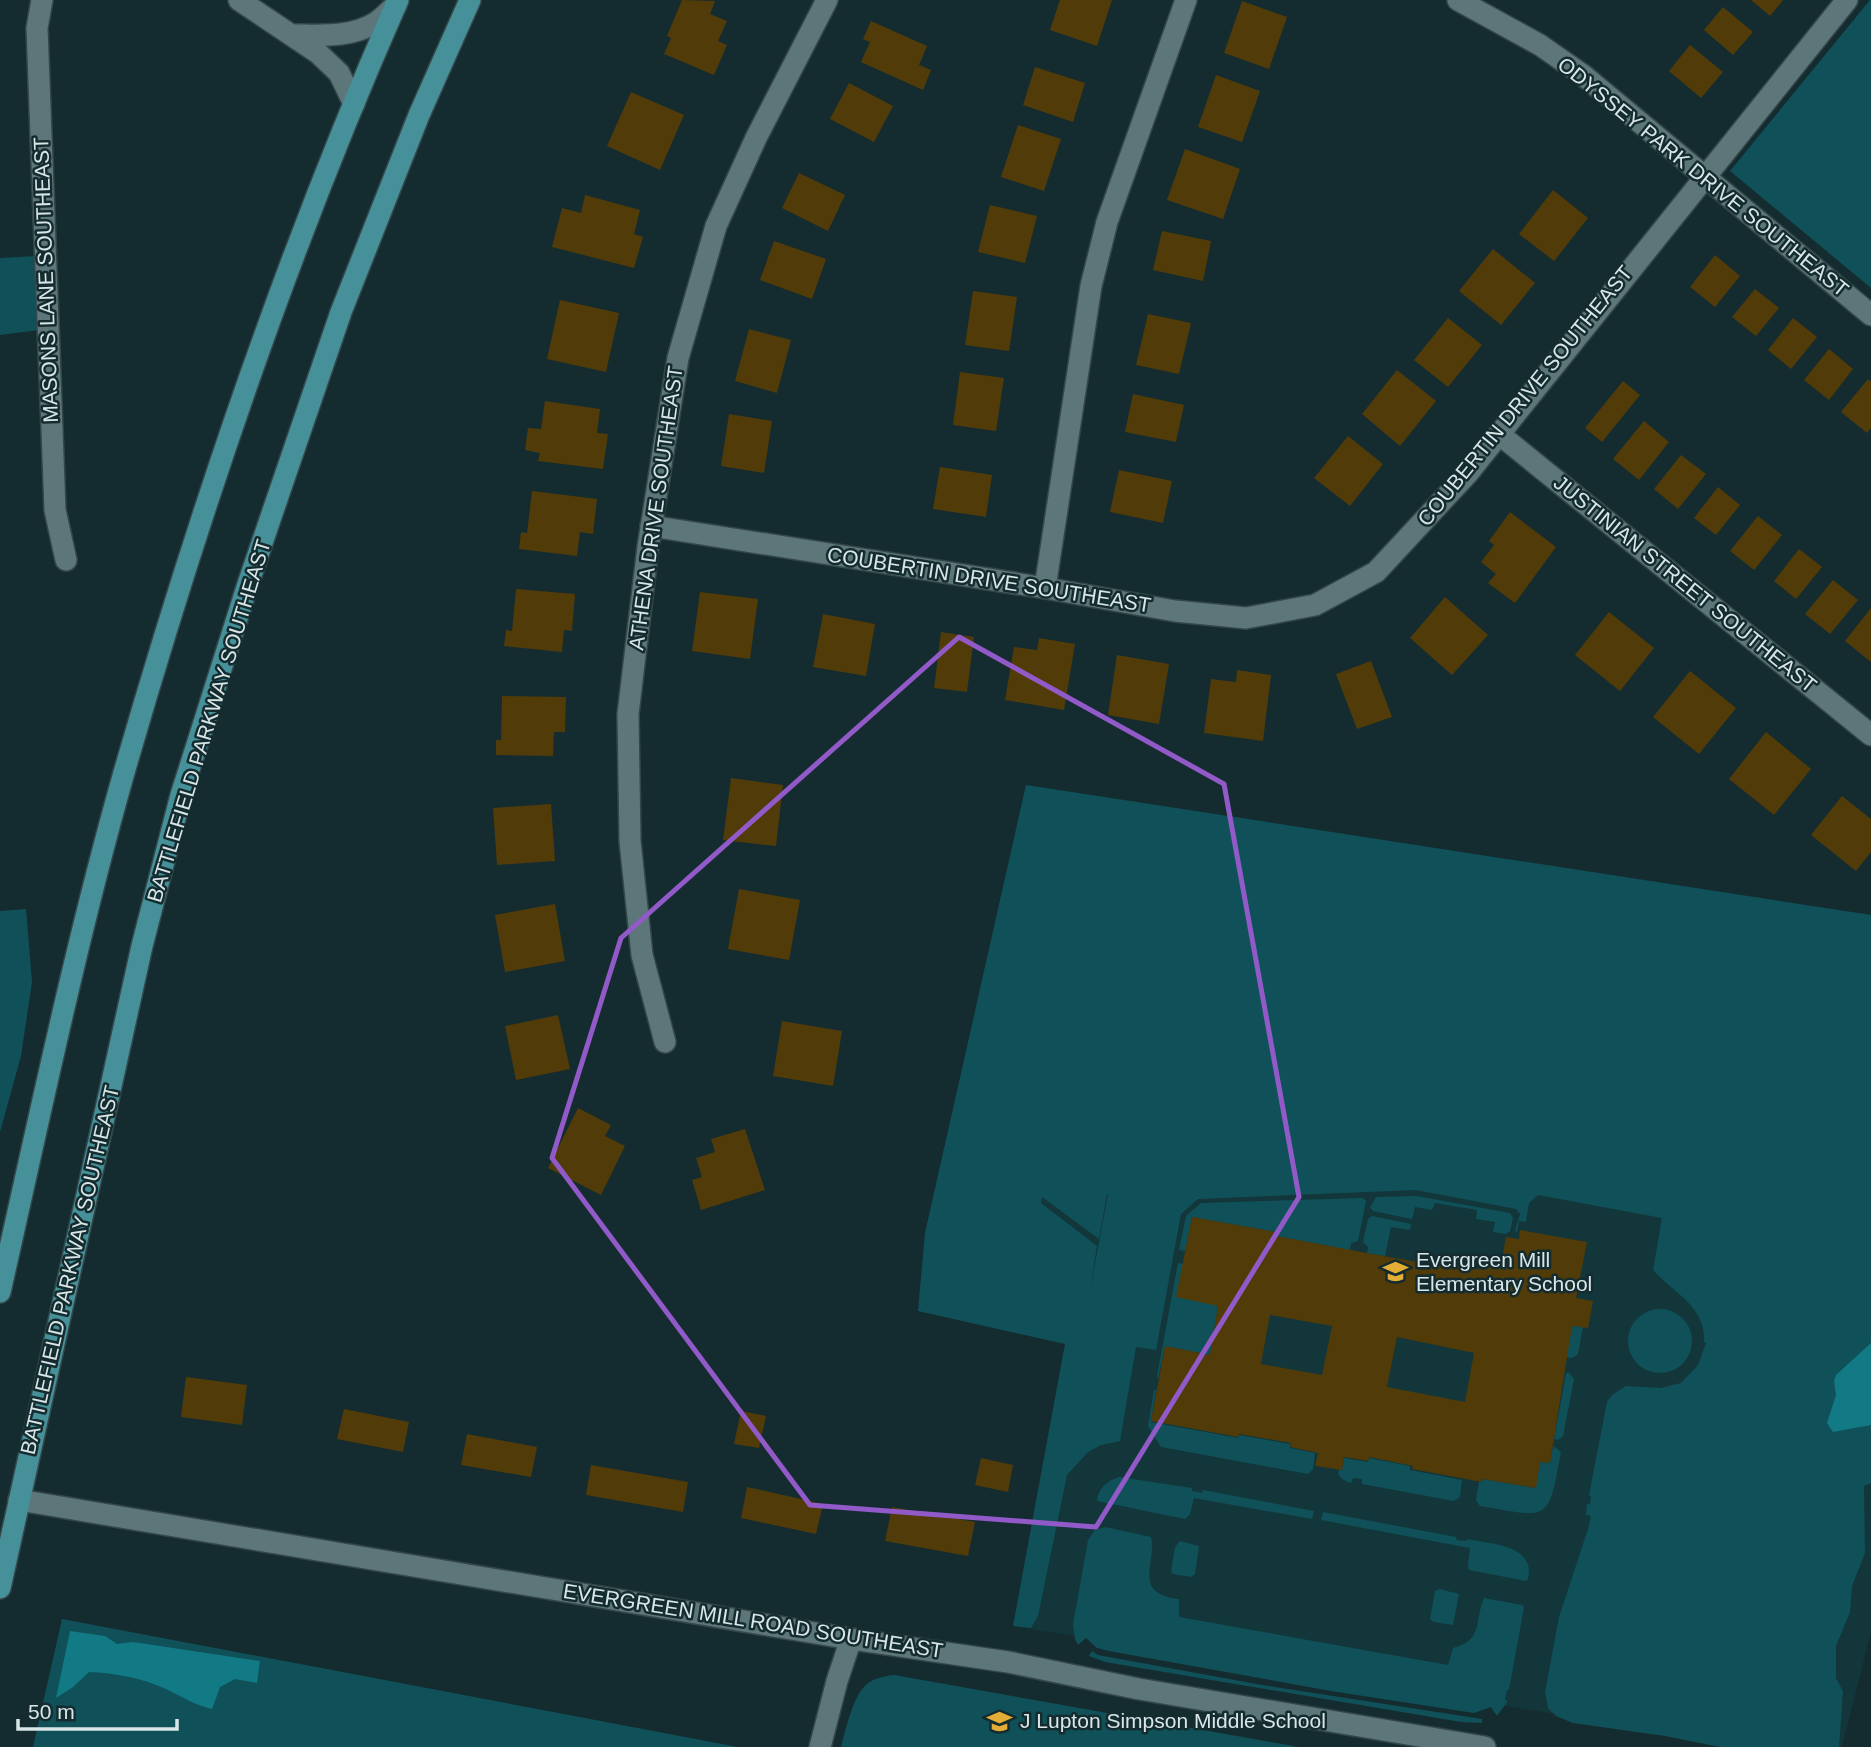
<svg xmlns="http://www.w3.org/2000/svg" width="1871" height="1747" font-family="Helvetica,sans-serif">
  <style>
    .built { fill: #12363a }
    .green { fill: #105159; fill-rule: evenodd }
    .water { fill: #127a85 }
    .building { fill: #513b09; fill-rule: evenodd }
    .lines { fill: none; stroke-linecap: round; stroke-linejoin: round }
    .minor-casing { stroke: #344649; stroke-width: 24 }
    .tertiary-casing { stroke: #344649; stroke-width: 24 }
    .secondary-casing { stroke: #344649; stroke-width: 24 }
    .primary-casing { stroke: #344649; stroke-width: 24 }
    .minor { stroke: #5c767a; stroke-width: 21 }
    .tertiary { stroke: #5c767a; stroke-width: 21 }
    .secondary { stroke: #5c767a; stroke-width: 21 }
    .primary { stroke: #459099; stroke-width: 21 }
    .marked { fill: none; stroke: #925ac9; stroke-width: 5; stroke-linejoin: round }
    .labels { text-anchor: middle; stroke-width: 5; stroke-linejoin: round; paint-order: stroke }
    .street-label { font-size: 21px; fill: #d8e6e8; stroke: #142c2f }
    .poi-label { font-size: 21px; fill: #d8e6e8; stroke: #142c2f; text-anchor: start }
  </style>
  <rect width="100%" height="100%" fill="#142c2f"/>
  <polygon class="built" points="1026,785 1871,915 1871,1632 1842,1747 1758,1747 1013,1626 1065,1344 918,1311 925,1233"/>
  <g class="green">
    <polygon points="1870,0 1871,0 1871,288 1730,171"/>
    <polygon points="37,256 39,330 0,335 0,258"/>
    <path d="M1026,785L1871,915V1483L1864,1486L1865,1553L1852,1586L1850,1612L1836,1646V1678L1843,1691L1839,1747H1720L1665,1736L1573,1723L1556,1716L1548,1708L1545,1692L1551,1660L1559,1617L1588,1529L1591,1516L1586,1515L1587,1504H1590L1591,1496L1589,1495L1607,1402L1612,1395L1626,1386L1661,1388L1681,1383L1698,1365L1706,1343L1704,1342C1706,1306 1674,1294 1653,1270L1662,1218L1538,1195L1529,1203L1526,1222L1519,1221L1517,1232L1515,1231L1520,1214L1516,1209L1416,1190L1198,1199L1181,1214L1156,1350L1136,1347L1120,1441L1101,1445L1088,1452L1067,1475L1038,1616L1031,1628L1013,1626L1065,1344L918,1311L925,1233ZM1107,1194H1108L1090,1291L1097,1246L1041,1203L1042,1197L1099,1239Z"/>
    <polygon points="26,909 32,982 21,1056 0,1132 0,911"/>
    <polygon points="1416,1196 1510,1213 1513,1218 1510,1231 1506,1234 1493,1232 1495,1222 1476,1219 1477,1210 1435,1203 1432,1210 1415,1207 1412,1219 1373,1211 1370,1207 1376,1197"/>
    <polygon points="1363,1198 1366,1201 1358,1241 1351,1243 1350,1250 1276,1236 1276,1232 1192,1217 1185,1251 1179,1250 1186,1216 1201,1203"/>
    <polygon points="1372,1216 1411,1224 1410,1230 1391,1227 1385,1256 1367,1253 1368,1247 1363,1242 1368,1219"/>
    <polygon points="1178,1263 1183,1264 1218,1306 1210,1355 1165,1346 1158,1379 1157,1376"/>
    <circle cx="1660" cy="1341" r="32"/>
    <polygon points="1572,1326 1583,1327 1578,1354 1572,1358 1566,1357"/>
    <polygon points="1566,1373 1569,1373 1574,1379 1563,1436 1558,1440 1554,1439"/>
    <polygon points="1154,1390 1156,1390 1151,1422 1238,1438 1239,1435 1290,1444 1290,1448 1315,1453 1313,1469 1308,1474 1161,1447 1148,1426"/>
    <path d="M1553,1446L1561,1452C1548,1523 1550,1518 1480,1506L1476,1500L1479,1482H1482L1483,1479L1535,1488L1540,1462L1550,1463Z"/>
    <path d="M1344,1458L1368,1462L1369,1458L1410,1466V1470L1462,1480L1460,1497L1454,1501L1362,1484V1479L1353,1478L1351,1483C1345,1481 1342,1480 1338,1474L1339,1470H1342Z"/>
    <path d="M1119,1477L1192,1488V1491L1202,1493L1203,1490L1314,1511L1312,1519L1194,1498L1190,1514L1185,1519L1097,1501C1098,1488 1107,1481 1119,1477Z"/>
    <path d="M1323,1512L1456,1537L1457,1540L1467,1541V1539C1491,1544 1536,1545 1528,1579L1526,1581L1469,1570L1468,1565L1470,1548L1321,1520Z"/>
    <path d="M1105,1527L1151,1537C1157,1563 1131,1593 1179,1599V1617L1448,1665L1453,1648C1484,1640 1474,1621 1484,1598L1522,1605L1524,1607L1509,1690H1507L1505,1700L1508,1701L1497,1716L1491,1707L1474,1713L1331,1691L1109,1651L1097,1648L1086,1638L1078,1645L1075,1639L1073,1625L1088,1540L1095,1530Z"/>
    <polygon points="1180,1541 1199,1546 1195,1574 1191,1577 1173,1574 1171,1572 1175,1547"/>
    <polygon points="1439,1589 1459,1594 1453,1625 1434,1622 1430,1619 1435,1591"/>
    <polygon points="62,1619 738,1747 33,1747"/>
    <polygon points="1092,1651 1098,1655 1262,1685 1482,1719 1482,1723 1461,1722 1105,1662 1089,1656"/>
    <path d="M894,1675L1299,1747H841C846,1729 853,1695 867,1684C874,1678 885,1676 894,1675Z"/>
  </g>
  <g class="water">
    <polygon points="1871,1343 1871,1425 1833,1432 1827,1423 1836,1395 1834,1381 1836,1375"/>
    <path d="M70,1631L105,1636L117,1644L133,1642L260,1661L257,1683L235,1679L220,1687L212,1709C194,1705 183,1697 166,1689C142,1678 115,1673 89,1672L73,1687L56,1698Z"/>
  </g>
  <g class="building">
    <polygon points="682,0 715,1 710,14 727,21 718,41 727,45 714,75 664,54 671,38 667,36"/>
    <polygon points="1060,0 1112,0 1097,46 1050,30"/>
    <polygon points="1751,0 1783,0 1770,16"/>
    <polygon points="1242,1 1287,17 1269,69 1224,53"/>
    <polygon points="1723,7 1753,32 1733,55 1704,30"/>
    <polygon points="871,21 927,46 919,65 931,70 923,90 861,62 870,42 863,39"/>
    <polygon points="1690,45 1723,72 1701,98 1669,71"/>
    <polygon points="1035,67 1085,83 1073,122 1023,105"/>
    <polygon points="1216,75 1260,91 1242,142 1198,127"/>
    <polygon points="849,83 893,106 874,142 830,119"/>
    <polygon points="631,92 684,115 660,170 607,146"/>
    <polygon points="1018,125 1061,139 1044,191 1001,177"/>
    <polygon points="1185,149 1240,169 1223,219 1167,200"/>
    <polygon points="799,173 845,195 828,231 782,208"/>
    <polygon points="1553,190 1588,218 1554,261 1519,234"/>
    <polygon points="585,195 640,210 634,234 643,237 634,268 552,247 562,208 581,213"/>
    <polygon points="990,205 1037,216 1025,263 978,252"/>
    <polygon points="1162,231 1211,241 1203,281 1153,270"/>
    <polygon points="774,241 826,259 812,299 760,280"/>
    <polygon points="1493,249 1535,283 1501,325 1459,291"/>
    <polygon points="1715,255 1740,276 1715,307 1690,287"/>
    <polygon points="1755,289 1779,308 1756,336 1732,317"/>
    <polygon points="973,291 1017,297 1009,351 965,345"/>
    <polygon points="560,300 619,313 606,372 547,359"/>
    <polygon points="1148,314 1191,323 1179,374 1136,365"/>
    <polygon points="1448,318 1482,345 1448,387 1414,360"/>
    <polygon points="1793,318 1817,337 1791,369 1768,350"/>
    <polygon points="749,329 791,340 777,393 735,381"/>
    <polygon points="1829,349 1853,369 1829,400 1804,380"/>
    <polygon points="1397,370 1436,401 1400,446 1362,414"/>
    <polygon points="960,372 1004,378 996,431 953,425"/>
    <polygon points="1868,379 1871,382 1871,428 1867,433 1841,412"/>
    <polygon points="1623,381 1640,395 1602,442 1585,428"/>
    <polygon points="1133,394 1184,405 1176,442 1125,432"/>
    <polygon points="545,401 600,409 597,433 608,434 603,469 538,461 540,453 525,450 528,428 541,429"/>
    <polygon points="729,414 772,421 764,473 721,466"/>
    <polygon points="1644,421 1669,442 1639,480 1613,459"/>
    <polygon points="1348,436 1383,464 1350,506 1314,478"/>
    <polygon points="1681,455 1706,474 1678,509 1654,489"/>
    <polygon points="940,467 992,475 986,517 933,509"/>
    <polygon points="1119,470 1172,481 1163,523 1110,512"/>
    <polygon points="1718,487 1740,505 1716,535 1694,518"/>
    <polygon points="532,491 597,499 593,534 580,532 577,556 519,549 521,532 527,533"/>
    <polygon points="1510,512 1556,547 1515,603 1488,583 1496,574 1481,562 1494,545 1489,541"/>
    <polygon points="1758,516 1782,535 1754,570 1730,551"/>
    <polygon points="1799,549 1822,567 1796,599 1774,581"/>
    <polygon points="1833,580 1858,600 1830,634 1805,614"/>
    <polygon points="516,589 575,594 572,631 564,630 562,652 504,646 506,630 512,631"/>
    <polygon points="700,592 758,599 750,659 692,651"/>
    <polygon points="1445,597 1488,635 1452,675 1410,638"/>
    <polygon points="1871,608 1871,662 1845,641"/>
    <polygon points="1609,612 1654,648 1620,691 1575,655"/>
    <polygon points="823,614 875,624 866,676 813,667"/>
    <polygon points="941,632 974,637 967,692 934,688"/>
    <polygon points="1039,638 1075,644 1064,710 1005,700 1014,647 1037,650"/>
    <polygon points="1117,655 1169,664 1159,724 1108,715"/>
    <polygon points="1371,661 1392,717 1357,729 1336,674"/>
    <polygon points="1237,670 1271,675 1263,741 1204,733 1211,679 1236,682"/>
    <polygon points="1690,671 1736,708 1699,754 1653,717"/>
    <polygon points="502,696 566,697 565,732 554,732 553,756 496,755 496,740 501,740"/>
    <polygon points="1766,732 1811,769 1774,815 1729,779"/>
    <polygon points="731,778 783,785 776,846 723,840"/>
    <polygon points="1842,796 1871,819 1871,852 1856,871 1811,835"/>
    <polygon points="551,804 555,861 497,865 493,808"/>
    <polygon points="739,889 800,900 789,960 728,949"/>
    <polygon points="555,904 565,961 505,972 495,915"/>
    <polygon points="558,1015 570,1069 516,1080 505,1026"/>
    <polygon points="782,1021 842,1031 833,1086 773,1076"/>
    <polygon points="578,1108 611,1125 605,1136 625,1146 601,1195 548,1168"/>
    <polygon points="745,1129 765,1190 701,1210 692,1180 702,1177 696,1158 715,1152 711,1139"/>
    <path d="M1192,1217L1276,1232V1236L1367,1253L1434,1265V1262L1484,1270L1485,1266L1500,1268L1506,1237L1519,1239L1520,1230L1587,1242L1576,1298L1593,1301L1588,1328L1572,1326L1550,1463L1540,1462L1536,1488L1482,1479V1482L1412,1469L1413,1466L1369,1457L1368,1461L1344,1457L1342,1470L1315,1466L1318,1453L1290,1447L1291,1443L1239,1434L1238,1437L1151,1421L1165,1346L1210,1355L1218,1306L1176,1297ZM1270,1315L1332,1326L1322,1375L1261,1364ZM1397,1337L1474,1353L1465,1402L1387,1387Z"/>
    <polygon points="186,1377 247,1385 242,1425 181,1417"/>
    <polygon points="344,1409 409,1422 403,1452 337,1439"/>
    <polygon points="741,1411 766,1416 759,1448 734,1444"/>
    <polygon points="467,1434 537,1447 531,1477 461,1465"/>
    <polygon points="981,1458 1013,1465 1008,1492 975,1485"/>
    <polygon points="591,1465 688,1482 683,1512 586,1495"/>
    <polygon points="747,1487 823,1504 816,1534 741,1518"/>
    <polygon points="892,1507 975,1522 968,1556 885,1541"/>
  </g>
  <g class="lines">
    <defs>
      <g id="minor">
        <polyline points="42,0 37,28 55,510 66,560"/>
        <polyline points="1458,0 1540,45 1583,75 1871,315"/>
        <polyline points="1499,434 1871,735"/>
        <polyline points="651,526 1045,588 1175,611 1246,618 1315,605 1376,572 1469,472 1847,0"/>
        <polyline points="1045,588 1091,286 1107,222 1186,0"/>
        <polyline points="665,1042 642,955 630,841 628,714 648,547 678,358 716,226 756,138 827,0"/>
        <polyline points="820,1747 837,1681 851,1639"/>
      </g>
      <g id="tertiary">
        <polyline points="239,0 318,53 339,73 354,104"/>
        <path d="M292,35C320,35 350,38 375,23C382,19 389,11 396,5"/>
      </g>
      <polyline id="secondary" points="19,1500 851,1639 1008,1662 1139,1689 1485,1747"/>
      <g id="primary">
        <path d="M0,1292C39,1120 75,946 123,776C199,512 287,251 398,0"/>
        <polyline points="0,1588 142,946 181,795 248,584 341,312 419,115 470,0"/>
      </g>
    </defs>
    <use href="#minor" class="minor-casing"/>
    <use href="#tertiary" class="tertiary-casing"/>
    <use href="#secondary" class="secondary-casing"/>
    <use href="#primary" class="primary-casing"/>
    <use href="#minor" class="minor"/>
    <use href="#tertiary" class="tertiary"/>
    <use href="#secondary" class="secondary"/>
    <use href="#primary" class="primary"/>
  </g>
  <path class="marked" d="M959,637L1224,784L1299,1197L1096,1527L810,1505L552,1158L621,938Z"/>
  <defs>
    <symbol id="school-bare" viewBox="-9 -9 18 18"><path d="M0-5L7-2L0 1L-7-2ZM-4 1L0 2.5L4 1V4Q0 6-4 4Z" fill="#e4ad35" stroke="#142c2f" stroke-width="2.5" paint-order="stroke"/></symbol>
  </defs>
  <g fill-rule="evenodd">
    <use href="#school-bare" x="1378" y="1254" width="35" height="35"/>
    <use href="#school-bare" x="982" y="1704" width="35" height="35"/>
  </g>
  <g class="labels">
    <g class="street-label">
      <text transform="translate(1703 177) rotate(39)" y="7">ODYSSEY PARK DRIVE SOUTHEAST</text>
      <text transform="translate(46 280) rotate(-92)" y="7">MASONS LANE SOUTHEAST</text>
      <text transform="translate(1525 396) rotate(-51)" y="7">COUBERTIN DRIVE SOUTHEAST</text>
      <text transform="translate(656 508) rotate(-82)" y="7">ATHENA DRIVE SOUTHEAST</text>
      <text transform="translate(989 580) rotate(9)" y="7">COUBERTIN DRIVE SOUTHEAST</text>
      <text transform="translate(1685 584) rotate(39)" y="7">JUSTINIAN STREET SOUTHEAST</text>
      <text transform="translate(209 721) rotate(-73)" y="7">BATTLEFIELD PARKWAY SOUTHEAST</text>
      <text transform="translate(70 1270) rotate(-77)" y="7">BATTLEFIELD PARKWAY SOUTHEAST</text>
      <text transform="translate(753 1621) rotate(9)" y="7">EVERGREEN MILL ROAD SOUTHEAST</text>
    </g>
    <g class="poi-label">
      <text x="1416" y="1267">Evergreen Mill<tspan x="1416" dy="24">Elementary School</tspan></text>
      <text x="1020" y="1728">J Lupton Simpson Middle School</text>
    </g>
  </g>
  <path d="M18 1719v10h159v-10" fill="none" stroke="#d8e6e8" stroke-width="3.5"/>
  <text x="28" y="1719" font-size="21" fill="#d8e6e8" stroke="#142c2f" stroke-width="5" paint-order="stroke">50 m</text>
</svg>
